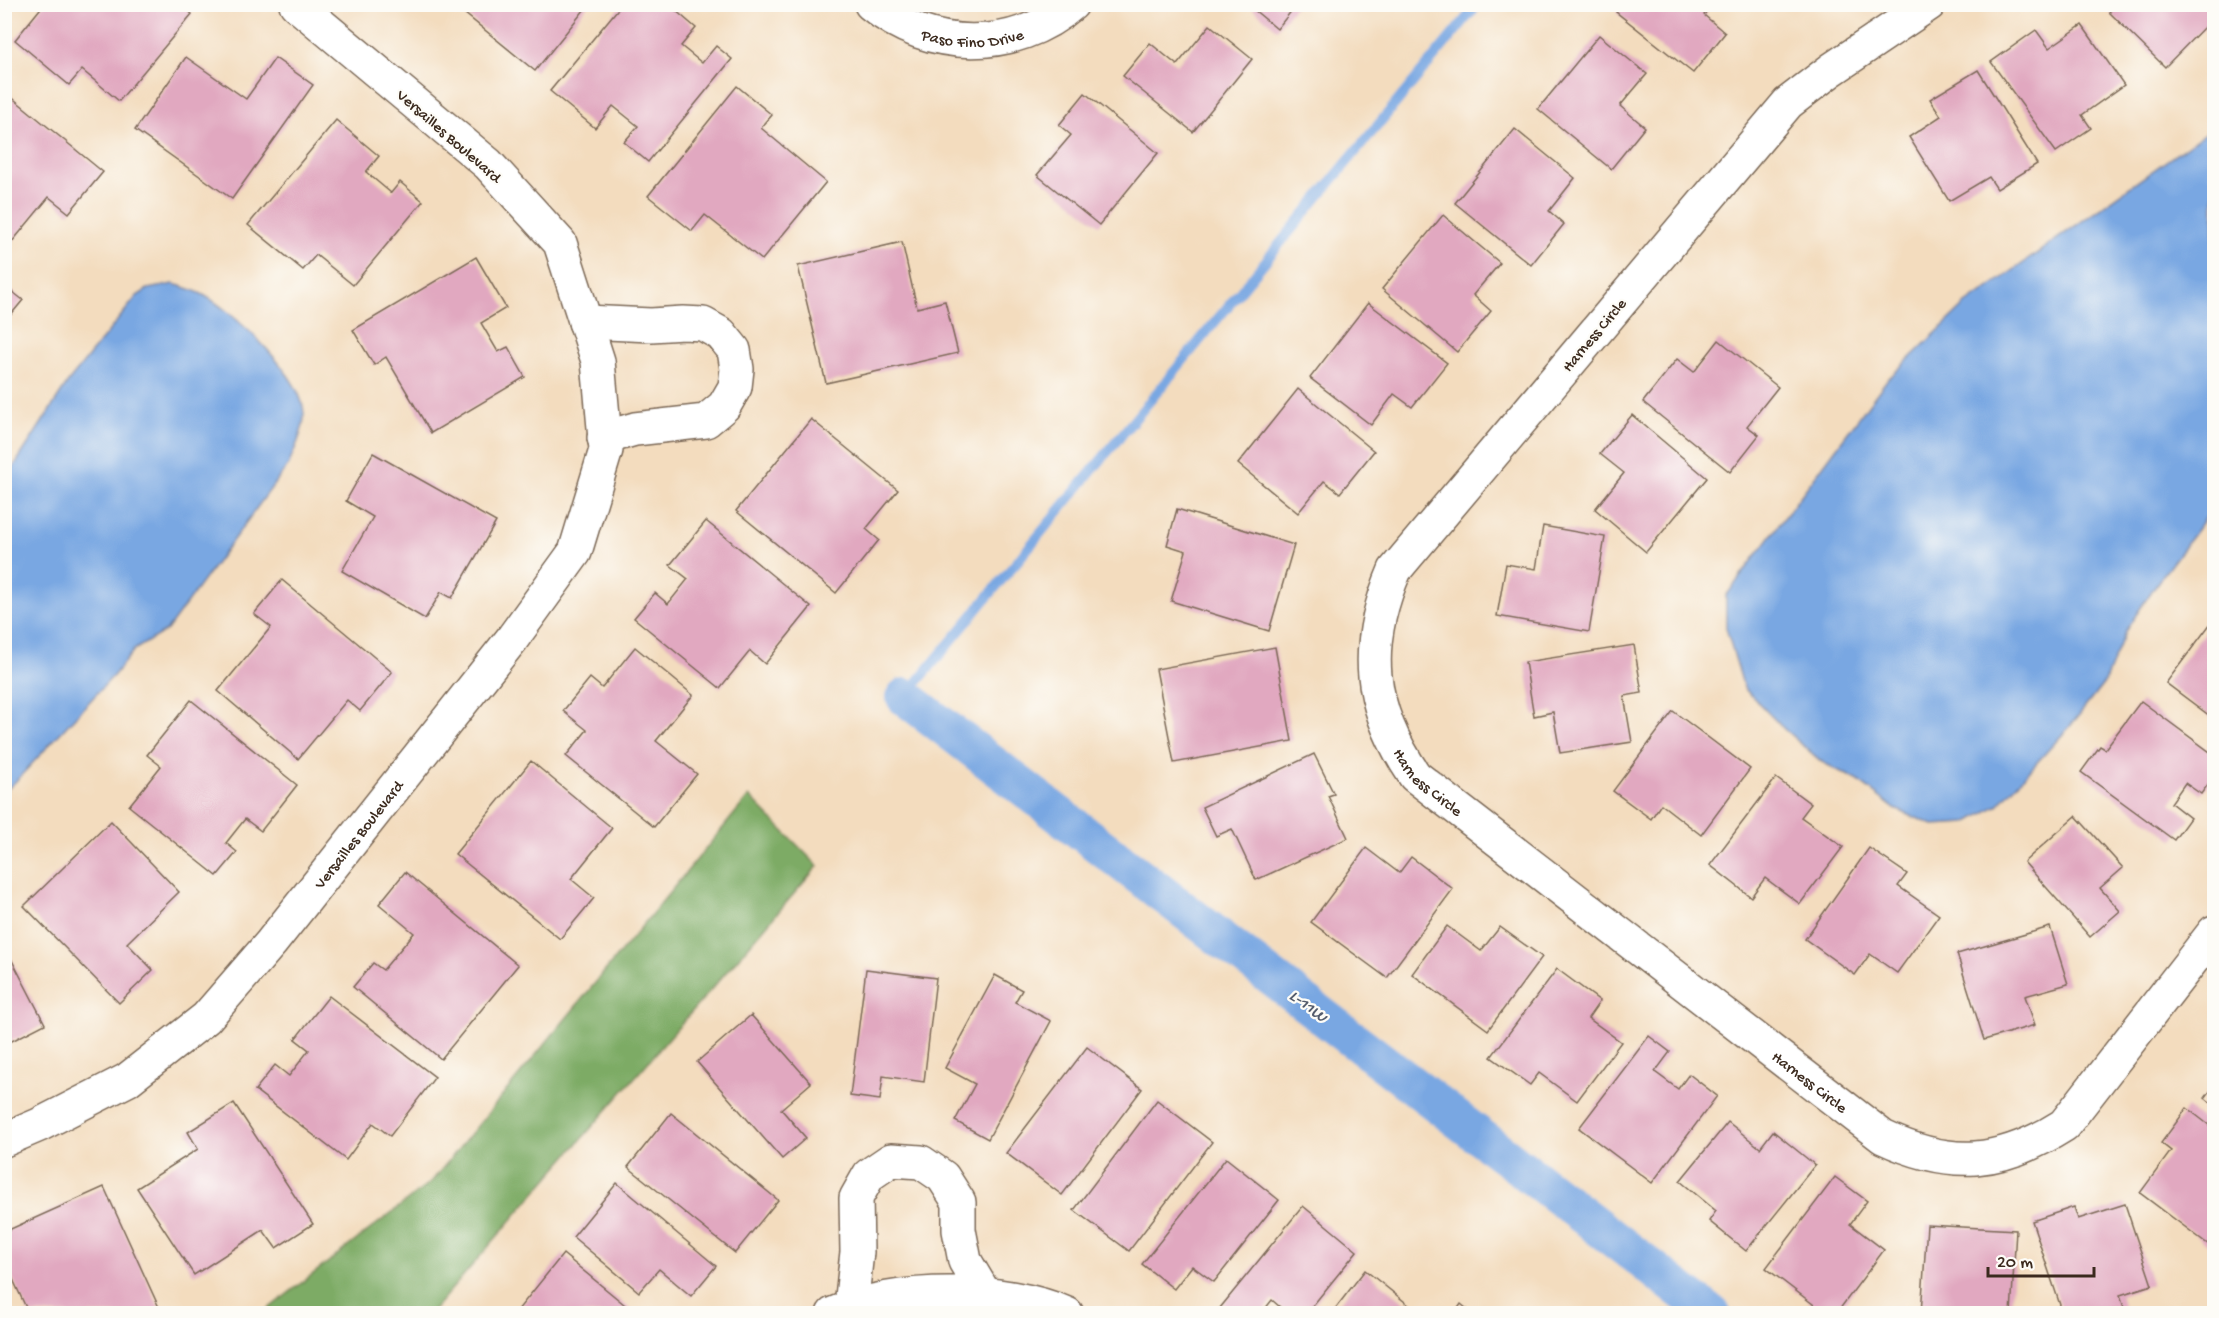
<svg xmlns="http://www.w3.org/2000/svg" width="2219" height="1318" font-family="'Gochi Hand',sans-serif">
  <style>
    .forest { fill: #7dab65; stroke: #5c6a42; stroke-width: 1.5 }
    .water { fill: #79a7e2; stroke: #5a6880; stroke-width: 1.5 }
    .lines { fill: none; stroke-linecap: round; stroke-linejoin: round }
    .stream { stroke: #79a7e2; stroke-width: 10 }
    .canal { stroke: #79a7e2; stroke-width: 38 }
    .building { fill: #e1a8c0 }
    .minor-casing { stroke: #7b6856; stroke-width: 36 }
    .minor { stroke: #fff; stroke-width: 33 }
    .labels { text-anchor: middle; stroke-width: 4.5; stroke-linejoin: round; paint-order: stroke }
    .street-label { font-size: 16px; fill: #3b2a1e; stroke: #fdfcf7 }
    .water-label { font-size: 18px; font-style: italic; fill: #545c6c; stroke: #fdfcf7 }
  </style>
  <rect width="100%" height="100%" fill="#fdfcf7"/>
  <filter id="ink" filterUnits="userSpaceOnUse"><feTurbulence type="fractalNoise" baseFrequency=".0167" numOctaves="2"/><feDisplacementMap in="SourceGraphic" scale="12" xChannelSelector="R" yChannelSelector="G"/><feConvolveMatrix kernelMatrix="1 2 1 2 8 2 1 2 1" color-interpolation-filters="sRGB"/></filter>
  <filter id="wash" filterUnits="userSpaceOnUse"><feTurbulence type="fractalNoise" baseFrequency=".008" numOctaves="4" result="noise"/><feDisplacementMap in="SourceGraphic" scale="24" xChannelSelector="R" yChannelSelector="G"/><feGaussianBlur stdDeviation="1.35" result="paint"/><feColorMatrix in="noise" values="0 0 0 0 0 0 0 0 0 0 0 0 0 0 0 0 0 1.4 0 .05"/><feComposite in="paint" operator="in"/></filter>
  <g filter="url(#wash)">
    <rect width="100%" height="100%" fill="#f3dcbe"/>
    <polygon class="forest" points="749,796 818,866 431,1313 263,1313 432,1181"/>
    <g class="water">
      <polygon points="2214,127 2214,507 2157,583 2126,630 2104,683 2072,724 1998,805 1967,823 1933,825 1895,809 1857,780 1822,762 1784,729 1744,688 1726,628 1726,596 1886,381 1966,304"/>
      <path d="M173,284C185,287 196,290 207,297C237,315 305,379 304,416C304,431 294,450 289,464L167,630L134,650L114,675L15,782L5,791V480L68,382L137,296L148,289Z"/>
    </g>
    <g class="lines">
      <polyline class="stream" points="905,697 1478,4"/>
      <polyline class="canal" points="905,697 1712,1314"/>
    </g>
    <g id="blocks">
      <g class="building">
        <polygon points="44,4 152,4 156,8 159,4 181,4 192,14 119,101 82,70 69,85 15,40"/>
        <polygon points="453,4 589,4 535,71"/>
        <polygon points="622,4 668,4 696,28 681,46 702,63 716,46 732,59 648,162 624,142 638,126 613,106 595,128 550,91"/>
        <polygon points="1247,4 1297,4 1277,29"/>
        <polygon points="1622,4 1713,4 1704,15 1725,33 1693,73 1616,12"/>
        <polygon points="2116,4 2214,4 2214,17 2165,67 2109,12"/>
        <polygon points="1210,25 1252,59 1193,132 1123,76 1150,43 1177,65"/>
        <polygon points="2082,25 2124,85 2082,115 2091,128 2056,152 1991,62 2036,30 2049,48"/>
        <polygon points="1599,35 1647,74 1620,106 1645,127 1611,169 1538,109"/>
        <polygon points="186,57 246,99 275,58 313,85 232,199 135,130"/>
        <polygon points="1978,70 2037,164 1997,189 1989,177 1949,201 1909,137 1941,116 1930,99"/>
        <polygon points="737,86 772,115 761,128 826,182 762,260 705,215 692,231 648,196"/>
        <polygon points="4,91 103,172 69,213 49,197 7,248 4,246"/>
        <polygon points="1085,93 1158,153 1099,225 1037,175 1071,135 1059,125"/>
        <polygon points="336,120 379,156 366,172 391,193 400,182 423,201 353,285 316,255 303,270 248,225"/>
        <polygon points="1515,129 1575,178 1549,211 1564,224 1531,265 1455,203"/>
        <polygon points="1443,215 1500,263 1473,295 1491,311 1457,352 1382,289"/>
        <polygon points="902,242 917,308 945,301 958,353 826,383 798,266"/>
        <polygon points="476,257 506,308 481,323 498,352 508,347 525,377 431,433 386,357 374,365 353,330"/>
        <polygon points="4,285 23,300 4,323"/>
        <polygon points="1368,303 1447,363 1412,407 1394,394 1371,425 1310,378"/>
        <polygon points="1719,340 1778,387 1747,426 1759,435 1730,472 1643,402 1677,359 1694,372"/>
        <polygon points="1298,389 1374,451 1340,493 1324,481 1298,513 1238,464"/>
        <polygon points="1632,415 1707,478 1646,552 1595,509 1624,473 1600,454"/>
        <polygon points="811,419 898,490 866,529 879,540 836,593 736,511"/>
        <polygon points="373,453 496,522 452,598 441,592 425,619 342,571 373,517 346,501"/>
        <polygon points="1177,509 1294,545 1269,631 1171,601 1186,551 1167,545"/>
        <polygon points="706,521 811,607 765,664 750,651 720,688 634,618 655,593 668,604 688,579 670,565"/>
        <polygon points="1543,526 1605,537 1589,632 1497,616 1506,564 1536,569"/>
        <polygon points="282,580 392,672 360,711 347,700 298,759 218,691 271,627 254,614"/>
        <polygon points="2214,619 2214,719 2166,683"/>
        <polygon points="1634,645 1642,693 1624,696 1632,742 1560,753 1553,712 1534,716 1525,662"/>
        <polygon points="635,647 693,695 656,741 697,774 654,827 566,756 587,730 563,711 590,678 602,688"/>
        <polygon points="1275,647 1292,741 1174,763 1156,669"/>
        <polygon points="191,700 297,785 261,831 245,819 226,843 237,852 217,876 129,806 161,766 147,755"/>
        <polygon points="2141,701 2214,755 2214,776 2201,794 2185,783 2171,803 2190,818 2174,840 2081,772 2100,746 2105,749"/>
        <polygon points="1673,711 1750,769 1701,835 1661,804 1651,819 1613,791"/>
        <polygon points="1314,754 1334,794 1328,796 1348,838 1256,880 1232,829 1216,836 1202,807"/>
        <polygon points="531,761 612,828 571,879 594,898 560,939 455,854"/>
        <polygon points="1776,778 1811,804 1801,817 1843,847 1800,904 1765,878 1751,897 1710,865"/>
        <polygon points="2076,816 2123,868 2100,888 2120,911 2090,937 2024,862"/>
        <polygon points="111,821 179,892 127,943 153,970 119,1003 24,906"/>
        <polygon points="1366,848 1399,873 1411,857 1453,889 1387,978 1311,922"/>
        <polygon points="1869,848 1907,874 1898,886 1939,915 1897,973 1870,954 1855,975 1805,939"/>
        <polygon points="405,872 518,965 441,1059 353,987 373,963 383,970 414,933 379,904"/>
        <polygon points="1447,926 1481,951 1500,927 1542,957 1488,1030 1412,974"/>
        <polygon points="2050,927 2068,984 2025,996 2035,1025 1984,1040 1957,954"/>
        <polygon points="4,945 45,1024 4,1045"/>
        <polygon points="866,969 936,978 924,1082 883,1076 880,1100 850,1096"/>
        <polygon points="1557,969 1600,1001 1588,1018 1621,1042 1577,1101 1539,1073 1530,1085 1491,1057"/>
        <polygon points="995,975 1022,990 1015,1002 1051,1021 988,1139 955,1121 975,1084 945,1068"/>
        <polygon points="329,996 435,1077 390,1136 373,1123 346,1160 255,1090 275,1065 289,1076 309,1050 295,1039"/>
        <polygon points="751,1015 811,1083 781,1109 806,1138 782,1159 697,1062"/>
        <polygon points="1649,1036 1670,1052 1655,1072 1678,1089 1689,1074 1717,1096 1652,1183 1579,1128"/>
        <polygon points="1087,1047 1142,1089 1062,1195 1006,1153"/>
        <polygon points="2214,1086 2214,1105 2205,1098"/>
        <polygon points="1157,1100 1212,1142 1129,1251 1074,1210"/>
        <polygon points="234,1103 313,1224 276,1248 263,1230 194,1275 137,1188 198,1149 188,1132"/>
        <polygon points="2187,1108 2214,1129 2214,1236 2209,1245 2140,1193 2171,1151 2161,1143"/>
        <polygon points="671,1113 778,1200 735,1253 628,1167"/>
        <polygon points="1728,1122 1760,1148 1773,1131 1815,1165 1746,1251 1709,1221 1716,1211 1680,1181"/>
        <polygon points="1226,1158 1279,1200 1214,1282 1192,1266 1174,1289 1142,1264"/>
        <polygon points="1835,1177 1867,1201 1850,1224 1884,1250 1836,1314 1826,1314 1766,1268"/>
        <polygon points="617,1183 716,1266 691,1296 659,1269 639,1292 573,1237"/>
        <polygon points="104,1187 162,1314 29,1314 4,1260 4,1232"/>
        <polygon points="2125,1204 2152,1285 2120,1295 2126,1314 2063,1314 2032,1221 2074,1207 2078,1219"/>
        <polygon points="1303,1206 1357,1251 1306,1314 1288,1314 1272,1300 1261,1314 1227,1314 1220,1308"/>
        <polygon points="1927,1225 2016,1230 2011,1314 1921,1314"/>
        <polygon points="563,1254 630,1309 626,1314 521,1314 517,1311"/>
        <polygon points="1365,1270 1420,1314 1331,1314"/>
        <polygon points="1461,1304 1473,1314 1454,1314"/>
      </g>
    </g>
  </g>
  <g filter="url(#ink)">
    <use href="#blocks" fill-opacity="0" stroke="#7b6856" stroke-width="1.5"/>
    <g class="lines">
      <defs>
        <g id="minor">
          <path id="s1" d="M871,4C928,52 1015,54 1072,4"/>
          <path id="s2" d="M1929,4L1831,70L1788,103L1395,570C1362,647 1368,707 1415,776L1883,1137C1951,1169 2001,1165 2064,1125L2214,932"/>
          <polyline points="585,322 651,325 683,323 703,324 721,334 734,350 737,369 735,387 724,406 706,421 635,429 604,438"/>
          <path id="s3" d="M4,1140L39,1125L127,1080L206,1018L271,943L512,639L575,552L606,450L598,361L560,243L488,164L296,4"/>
          <polyline points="851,1306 857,1252 856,1198 869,1175 891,1160 921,1162 943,1177 959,1202 959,1230 965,1261 984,1293"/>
          <path d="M833,1314C895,1286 1004,1286 1067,1314"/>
        </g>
      </defs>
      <use href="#minor" class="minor-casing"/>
      <use href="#minor" class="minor"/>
    </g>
  </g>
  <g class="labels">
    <g class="street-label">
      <text dy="6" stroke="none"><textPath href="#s1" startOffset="110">Paso Fino Drive</textPath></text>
      <text transform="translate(450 135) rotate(41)" y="6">Versailles Boulevard</text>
      <text transform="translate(1593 334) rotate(-50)" y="6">Harness Circle</text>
      <text dy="6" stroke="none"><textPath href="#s2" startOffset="1014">Harness Circle</textPath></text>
      <text dy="6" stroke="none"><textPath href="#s3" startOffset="476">Versailles Boulevard</textPath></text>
      <text dy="6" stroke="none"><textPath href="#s2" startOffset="1500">Harness Circle</textPath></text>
    </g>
    <g class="water-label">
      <text transform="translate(1309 1005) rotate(37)" y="6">L-11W</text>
    </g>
  </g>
  <rect width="2219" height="1318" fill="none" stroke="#fdfcf7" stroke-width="24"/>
  <path d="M1988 1267v9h106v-9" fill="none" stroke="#3b2a1e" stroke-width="3"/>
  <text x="1997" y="1267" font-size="18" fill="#3b2a1e" stroke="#fdfcf7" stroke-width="4.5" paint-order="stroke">20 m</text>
</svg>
